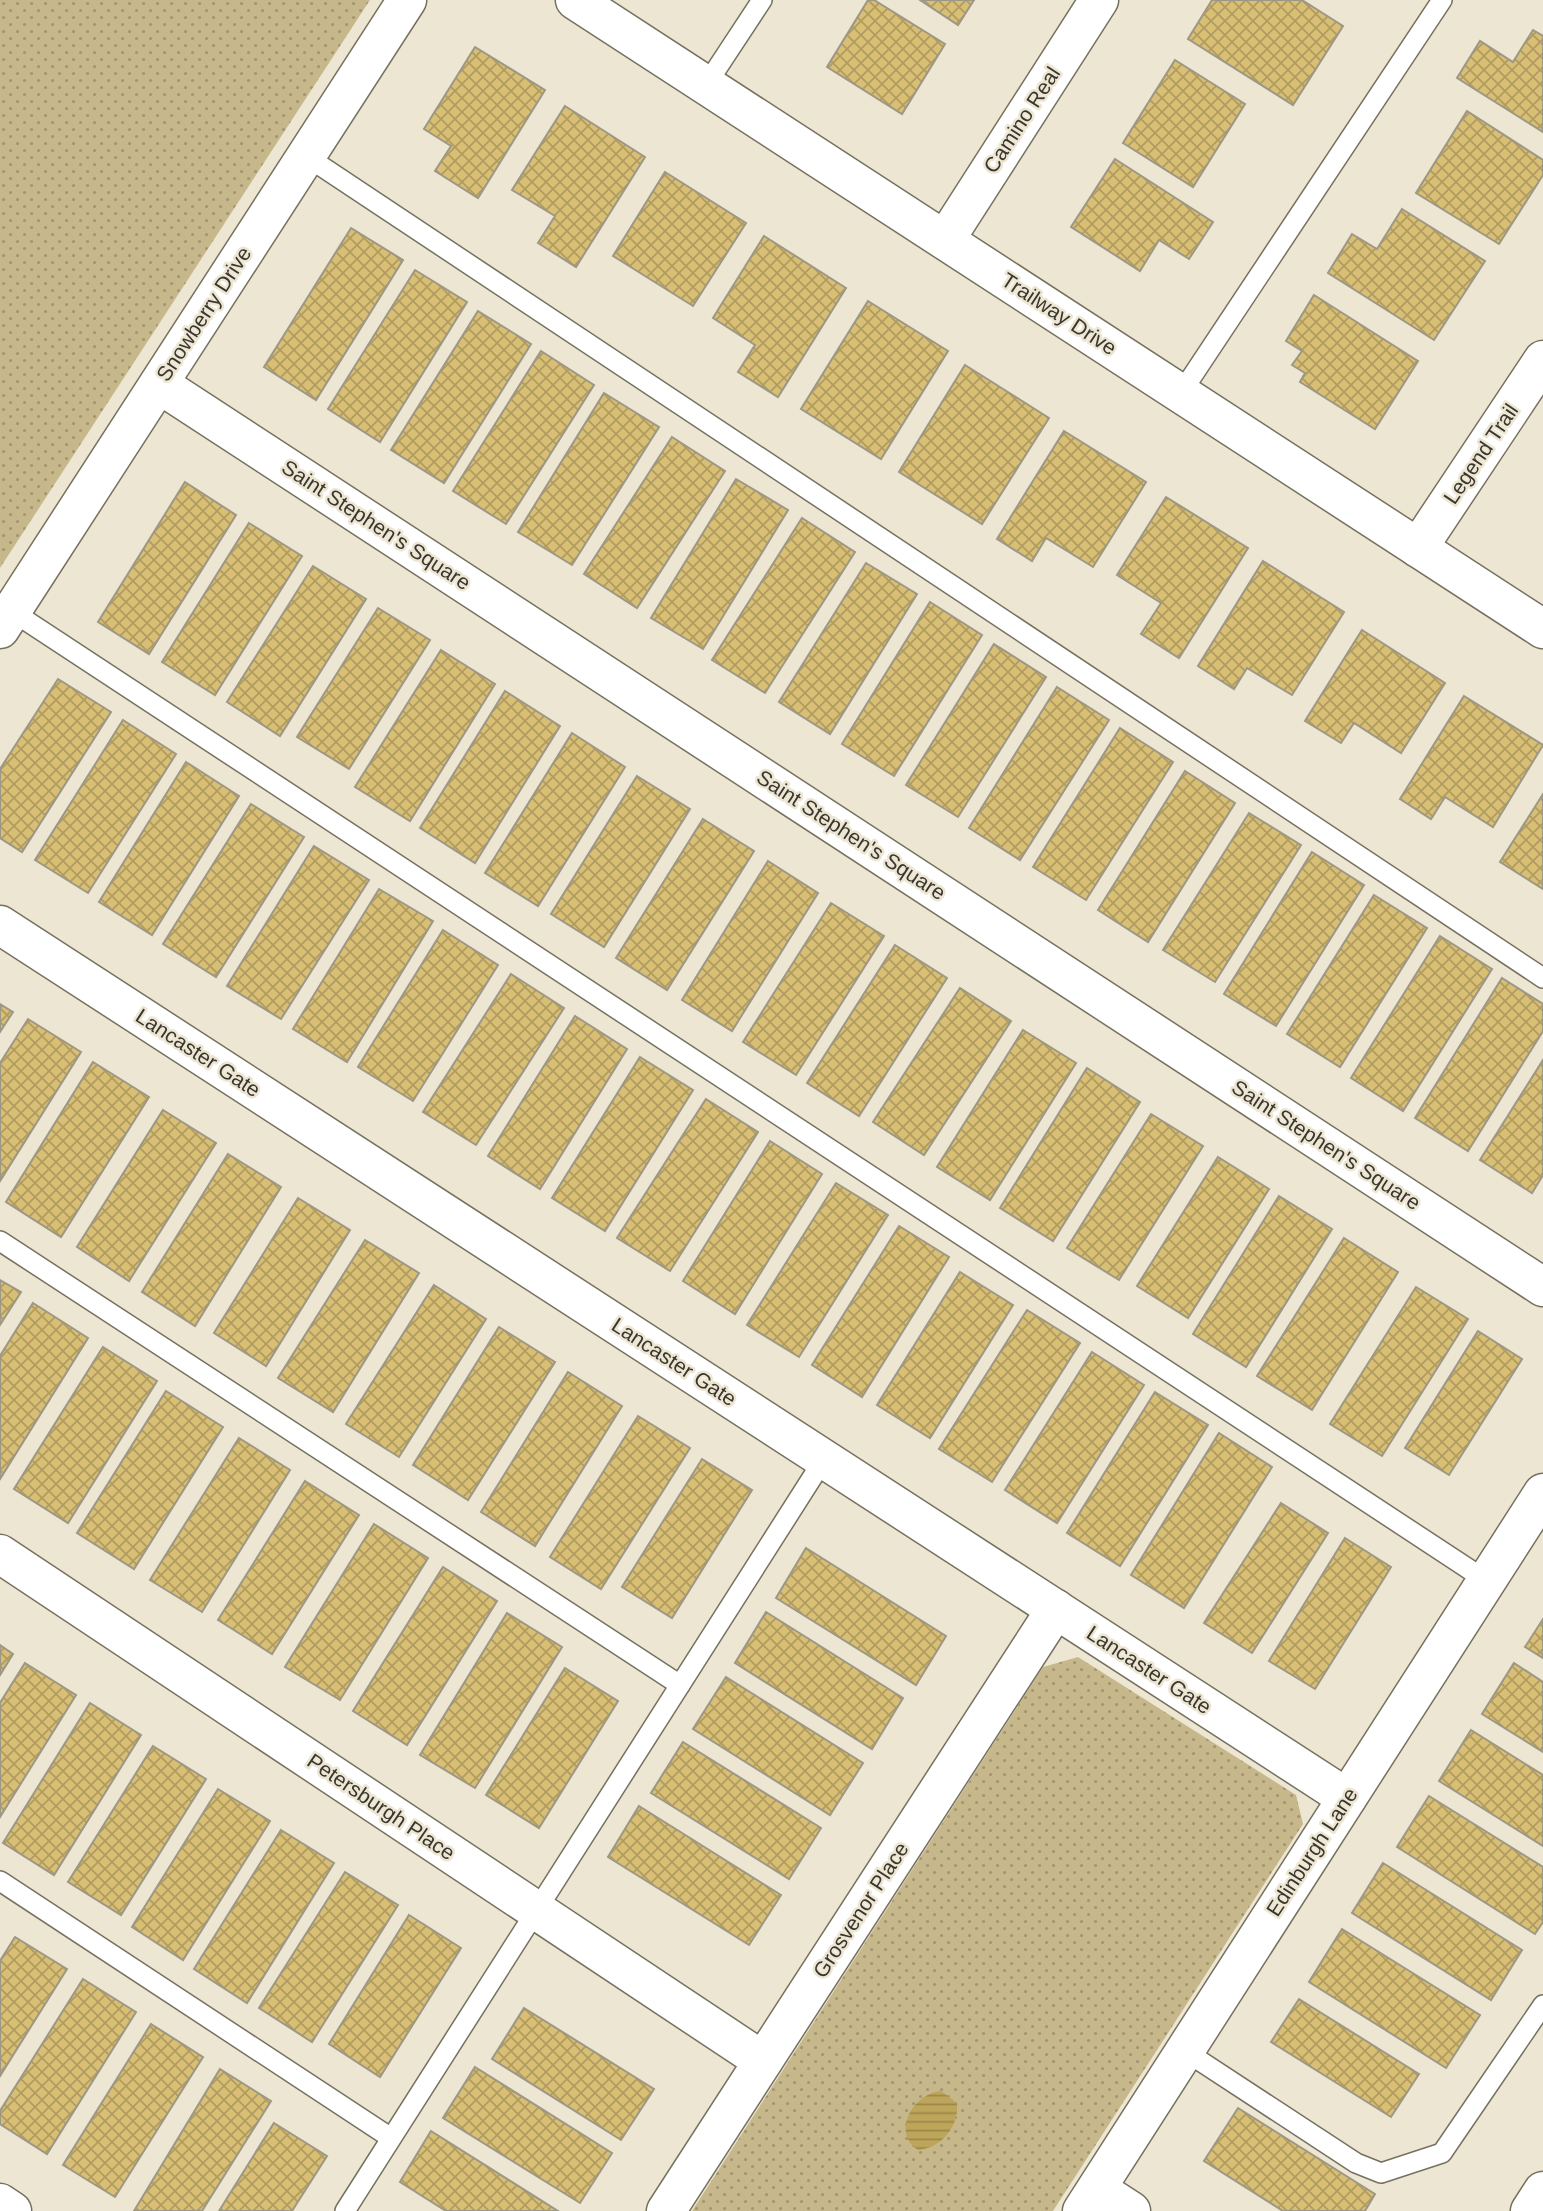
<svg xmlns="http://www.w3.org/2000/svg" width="1543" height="2211" font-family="Helvetica,sans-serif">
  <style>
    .park { fill: url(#park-dots) }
    .water { fill: url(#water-rules) }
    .building { fill: url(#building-cross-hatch); stroke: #9d9785; stroke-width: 2 }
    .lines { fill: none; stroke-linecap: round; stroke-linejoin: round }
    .service-casing { stroke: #76715f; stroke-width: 22 }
    .minor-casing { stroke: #76715f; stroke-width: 41 }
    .secondary-casing { stroke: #76715f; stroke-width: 41 }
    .service { stroke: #fff; stroke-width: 19 }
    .minor { stroke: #fff; stroke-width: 38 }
    .secondary { stroke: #fff; stroke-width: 38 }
    .labels { text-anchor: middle; stroke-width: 5; stroke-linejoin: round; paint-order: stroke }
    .street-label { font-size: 21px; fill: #38362e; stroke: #ede6d3 }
  </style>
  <defs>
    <pattern id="park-dots" width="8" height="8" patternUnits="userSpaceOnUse" patternTransform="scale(1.75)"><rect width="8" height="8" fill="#c7b88b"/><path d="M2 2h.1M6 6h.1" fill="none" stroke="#a39672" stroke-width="1.8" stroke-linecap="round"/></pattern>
    <pattern id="water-rules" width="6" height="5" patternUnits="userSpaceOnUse" patternTransform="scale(1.75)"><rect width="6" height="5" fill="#bda55a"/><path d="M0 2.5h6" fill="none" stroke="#9b874b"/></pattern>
    <pattern id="building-cross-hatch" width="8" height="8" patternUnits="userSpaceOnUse" patternTransform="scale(1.75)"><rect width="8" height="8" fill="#d8bf74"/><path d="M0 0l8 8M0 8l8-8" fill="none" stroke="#b09c60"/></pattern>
  </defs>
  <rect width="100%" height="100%" fill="#ede6d3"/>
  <g class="park">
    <polygon points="0,0 370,0 0,568"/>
    <polygon points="1078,1657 1296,1795 1303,1824 1053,2211 692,2211 1043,1667"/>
  </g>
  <path class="water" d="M941,2091L957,2103C959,2126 942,2148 918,2150C890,2132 914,2093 941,2091Z"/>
  <g class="building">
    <polygon points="868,0 874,0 945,44 902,114 827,67"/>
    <polygon points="920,0 974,0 958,25"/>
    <polygon points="1212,0 1302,0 1343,26 1293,105 1188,39"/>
    <polygon points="1533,30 1543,36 1543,132 1457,78 1480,41 1513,62"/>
    <polygon points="475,47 545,90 478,198 435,171 451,146 424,129"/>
    <polygon points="1175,60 1245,104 1193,187 1123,143"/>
    <polygon points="565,106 645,157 576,267 538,243 555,216 512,190"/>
    <polygon points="1467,111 1543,160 1543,175 1499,244 1416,193"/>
    <polygon points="1115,159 1213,222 1189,259 1159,240 1140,271 1071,227"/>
    <polygon points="665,172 746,223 693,306 613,256"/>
    <polygon points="1402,209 1485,261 1434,340 1328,273 1352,234 1377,249"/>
    <polygon points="351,228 403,260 316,400 264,367"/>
    <polygon points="764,236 846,288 778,397 738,372 755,345 713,318"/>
    <polygon points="415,270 467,302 380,442 328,409"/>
    <polygon points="1314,295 1418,361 1375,429 1300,382 1305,373 1292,365 1302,351 1286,341"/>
    <polygon points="868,301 948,351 881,459 801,409"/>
    <polygon points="478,311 531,344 444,483 391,450"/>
    <polygon points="541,351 594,385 506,524 453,491"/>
    <polygon points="965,365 1049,418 982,524 899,472"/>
    <polygon points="604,393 659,427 572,565 518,532"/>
    <polygon points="1064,431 1146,482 1093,567 1046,538 1032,561 997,539"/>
    <polygon points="672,437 725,471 637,608 584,574"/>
    <polygon points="736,479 788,510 703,649 651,618"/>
    <polygon points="185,482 236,515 149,654 98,622"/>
    <polygon points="1166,497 1248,548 1179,658 1141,634 1161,603 1117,575"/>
    <polygon points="802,518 855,552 765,693 712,660"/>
    <polygon points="249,523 302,556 215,695 162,662"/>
    <polygon points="1263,561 1344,612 1292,695 1247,668 1234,689 1198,666"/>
    <polygon points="866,563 917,594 830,734 779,702"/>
    <polygon points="313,566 366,599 280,736 227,702"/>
    <polygon points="930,602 982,635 894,776 842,744"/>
    <polygon points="378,608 430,640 349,769 297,737"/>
    <polygon points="1362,630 1445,683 1401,753 1354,723 1341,743 1305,721"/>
    <polygon points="994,644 1046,677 958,817 906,785"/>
    <polygon points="441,650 495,684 410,821 355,787"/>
    <polygon points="58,679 111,712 22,852 0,838 0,769"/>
    <polygon points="1057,687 1109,720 1020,860 969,828"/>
    <polygon points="505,691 560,726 475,863 420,828"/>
    <polygon points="1464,696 1543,745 1493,827 1445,797 1431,819 1400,799"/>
    <polygon points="123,720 176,754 88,893 35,860"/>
    <polygon points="1120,728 1173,762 1086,900 1033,867"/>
    <polygon points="572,733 625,767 538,906 485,873"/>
    <polygon points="186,762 239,796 152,935 99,902"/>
    <polygon points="1185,771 1235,803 1148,942 1098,910"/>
    <polygon points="637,776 690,809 604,947 551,914"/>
    <polygon points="1543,794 1543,889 1500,862"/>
    <polygon points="251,804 304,837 216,977 163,944"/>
    <polygon points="1249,813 1301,845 1215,982 1163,950"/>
    <polygon points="703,819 754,851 667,990 616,958"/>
    <polygon points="314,846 369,880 281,1019 227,986"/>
    <polygon points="1312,852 1364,885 1276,1026 1224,994"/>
    <polygon points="768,861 818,893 732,1031 682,1000"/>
    <polygon points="379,889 433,921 347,1062 293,1029"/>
    <polygon points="1374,895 1427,928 1340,1067 1287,1034"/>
    <polygon points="831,903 884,936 796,1075 743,1042"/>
    <polygon points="443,930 498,965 413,1101 358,1067"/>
    <polygon points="1440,936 1492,969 1403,1111 1351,1078"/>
    <polygon points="895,945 947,978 859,1116 807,1083"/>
    <polygon points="511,974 564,1008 476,1145 423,1112"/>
    <polygon points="1502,978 1543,1004 1543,1031 1468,1151 1415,1118"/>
    <polygon points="960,988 1011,1021 924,1155 873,1122"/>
    <polygon points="0,1004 13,1012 0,1032"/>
    <polygon points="575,1016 627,1049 540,1189 488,1156"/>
    <polygon points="28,1019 81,1052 0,1181 0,1063"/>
    <polygon points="1023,1030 1076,1063 990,1200 937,1167"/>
    <polygon points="640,1057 693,1090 605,1231 552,1198"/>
    <polygon points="1543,1060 1543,1175 1532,1193 1480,1160"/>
    <polygon points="93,1062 149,1097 61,1237 6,1202"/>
    <polygon points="1087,1068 1140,1102 1053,1241 1000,1208"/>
    <polygon points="706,1099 758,1132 670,1271 617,1238"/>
    <polygon points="163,1110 216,1143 129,1281 77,1247"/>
    <polygon points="1151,1114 1203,1146 1119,1280 1067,1248"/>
    <polygon points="770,1141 822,1174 735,1314 683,1281"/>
    <polygon points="228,1154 281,1187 195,1326 142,1292"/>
    <polygon points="1218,1157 1269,1189 1188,1318 1137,1286"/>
    <polygon points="836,1183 888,1215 799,1357 747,1325"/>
    <polygon points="1279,1196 1332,1229 1246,1367 1193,1334"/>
    <polygon points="298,1198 350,1230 266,1366 214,1333"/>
    <polygon points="899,1226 949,1257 862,1397 812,1365"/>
    <polygon points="1344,1238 1398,1272 1312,1410 1257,1376"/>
    <polygon points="365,1240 419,1273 333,1412 278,1378"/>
    <polygon points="960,1272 1013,1305 930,1438 877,1405"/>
    <polygon points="0,1280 21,1292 0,1325"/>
    <polygon points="434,1285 486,1319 399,1457 346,1424"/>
    <polygon points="1416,1287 1468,1319 1382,1456 1330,1424"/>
    <polygon points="33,1303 88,1338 0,1479 0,1356"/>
    <polygon points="1027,1310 1080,1343 992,1482 939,1449"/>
    <polygon points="499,1327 555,1362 468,1500 413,1465"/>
    <polygon points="1478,1331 1522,1359 1449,1475 1405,1448"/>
    <polygon points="103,1347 157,1381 68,1523 14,1489"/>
    <polygon points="1092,1352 1144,1385 1057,1523 1005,1490"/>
    <polygon points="568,1372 622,1406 535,1546 481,1512"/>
    <polygon points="166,1391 223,1427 134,1569 77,1533"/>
    <polygon points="1155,1392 1208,1425 1120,1566 1067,1533"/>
    <polygon points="638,1416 690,1448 601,1589 550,1557"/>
    <polygon points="1219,1433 1272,1467 1184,1608 1131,1575"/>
    <polygon points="239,1438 290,1470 202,1612 150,1580"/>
    <polygon points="702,1459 752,1490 672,1618 622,1587"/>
    <polygon points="305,1481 359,1515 272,1654 218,1620"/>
    <polygon points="1281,1503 1328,1533 1252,1653 1204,1623"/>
    <polygon points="374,1524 428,1558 340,1700 285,1667"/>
    <polygon points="1345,1538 1391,1567 1315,1689 1269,1661"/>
    <polygon points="806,1548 946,1636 916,1685 776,1598"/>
    <polygon points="443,1567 497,1601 407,1745 353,1711"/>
    <polygon points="766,1612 903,1698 872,1749 735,1663"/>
    <polygon points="507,1613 562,1647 475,1788 420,1755"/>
    <polygon points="1543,1619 1543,1658 1525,1647"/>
    <polygon points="0,1645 13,1654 0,1675"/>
    <polygon points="25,1663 76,1695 0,1817 0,1703"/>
    <polygon points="1514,1663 1543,1682 1543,1752 1482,1714"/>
    <polygon points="565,1668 618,1701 539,1828 486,1795"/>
    <polygon points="726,1677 863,1763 830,1815 693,1729"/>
    <polygon points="90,1703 141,1735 54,1875 3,1843"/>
    <polygon points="1471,1730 1543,1775 1543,1846 1439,1781"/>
    <polygon points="683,1742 821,1828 789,1879 651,1793"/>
    <polygon points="153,1746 206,1779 121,1915 68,1882"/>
    <polygon points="218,1789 270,1821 183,1960 132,1927"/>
    <polygon points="1429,1796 1543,1867 1543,1922 1535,1934 1397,1847"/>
    <polygon points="639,1806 781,1895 749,1945 608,1857"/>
    <polygon points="281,1830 334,1863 247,2003 194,1969"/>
    <polygon points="1383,1863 1522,1950 1491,2000 1352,1913"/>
    <polygon points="345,1872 398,1905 312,2042 259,2008"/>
    <polygon points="409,1915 461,1948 380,2077 329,2044"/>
    <polygon points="1342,1929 1480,2015 1446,2068 1309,1982"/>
    <polygon points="15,1937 67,1969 0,2076 0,1961"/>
    <polygon points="83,1979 136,2012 47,2154 0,2124 0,2111"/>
    <polygon points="1299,1999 1419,2074 1391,2117 1271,2042"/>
    <polygon points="524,2008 654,2089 621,2140 492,2059"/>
    <polygon points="151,2024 203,2057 115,2197 63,2165"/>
    <polygon points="475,2067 612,2153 580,2203 443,2118"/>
    <polygon points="220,2069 271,2101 202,2211 134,2211"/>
    <polygon points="1238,2108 1375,2194 1365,2211 1283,2211 1204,2161"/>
    <polygon points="274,2123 327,2156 292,2211 219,2211"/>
    <polygon points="431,2131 558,2211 446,2211 400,2182"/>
  </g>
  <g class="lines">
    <defs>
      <g id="service">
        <polyline points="706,85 762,0"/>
        <polyline points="306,156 1543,978"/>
        <polyline points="1181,393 1442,0"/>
        <polyline points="7,608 1487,1581"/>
        <polyline points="0,1241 680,1685"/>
        <polyline points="0,1881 391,2138"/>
        <polyline points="1185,2051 1356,2163 1381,2173 1442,2153 1543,2005"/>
        <polyline points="345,2211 824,1459"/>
      </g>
      <g id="minor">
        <polyline points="575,0 1543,629"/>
        <polyline points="945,240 1099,0"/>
        <polyline points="159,384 1543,1287"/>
        <polyline points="1418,548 1543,360"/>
        <polyline points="0,629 407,0"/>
        <polyline points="0,925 1347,1798"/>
        <polyline points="0,1554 763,2061"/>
        <polyline points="1097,2189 1131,2211"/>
        <polyline points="0,2203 12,2211"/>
        <polyline points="666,2211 1056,1609"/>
        <polyline points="1082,2211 1543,1493"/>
      </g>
      <polyline id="secondary" points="1530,2211 1543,2191"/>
    </defs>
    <use href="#service" class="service-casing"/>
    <use href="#minor" class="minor-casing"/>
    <use href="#secondary" class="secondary-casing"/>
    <use href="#service" class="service"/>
    <use href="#minor" class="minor"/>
    <use href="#secondary" class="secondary"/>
  </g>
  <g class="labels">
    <g class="street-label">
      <text transform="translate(1022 120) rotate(-57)" y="7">Camino Real</text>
      <text transform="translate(204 314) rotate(-57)" y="7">Snowberry Drive</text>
      <text transform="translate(1059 314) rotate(33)" y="7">Trailway Drive</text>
      <text transform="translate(1481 454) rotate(-56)" y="7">Legend Trail</text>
      <text transform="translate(376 525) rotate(33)" y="7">Saint Stephen's Square</text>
      <text transform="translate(851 835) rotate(33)" y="7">Saint Stephen's Square</text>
      <text transform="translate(198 1053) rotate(33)" y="7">Lancaster Gate</text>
      <text transform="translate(1326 1145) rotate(33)" y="7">Saint Stephen's Square</text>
      <text transform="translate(674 1362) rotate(33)" y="7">Lancaster Gate</text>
      <text transform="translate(1149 1670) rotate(33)" y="7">Lancaster Gate</text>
      <text transform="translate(381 1807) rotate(34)" y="7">Petersburgh Place</text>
      <text transform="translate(1312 1852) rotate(-57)" y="7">Edinburgh Lane</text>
      <text transform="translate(861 1910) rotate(-57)" y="7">Grosvenor Place</text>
    </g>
  </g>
</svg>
